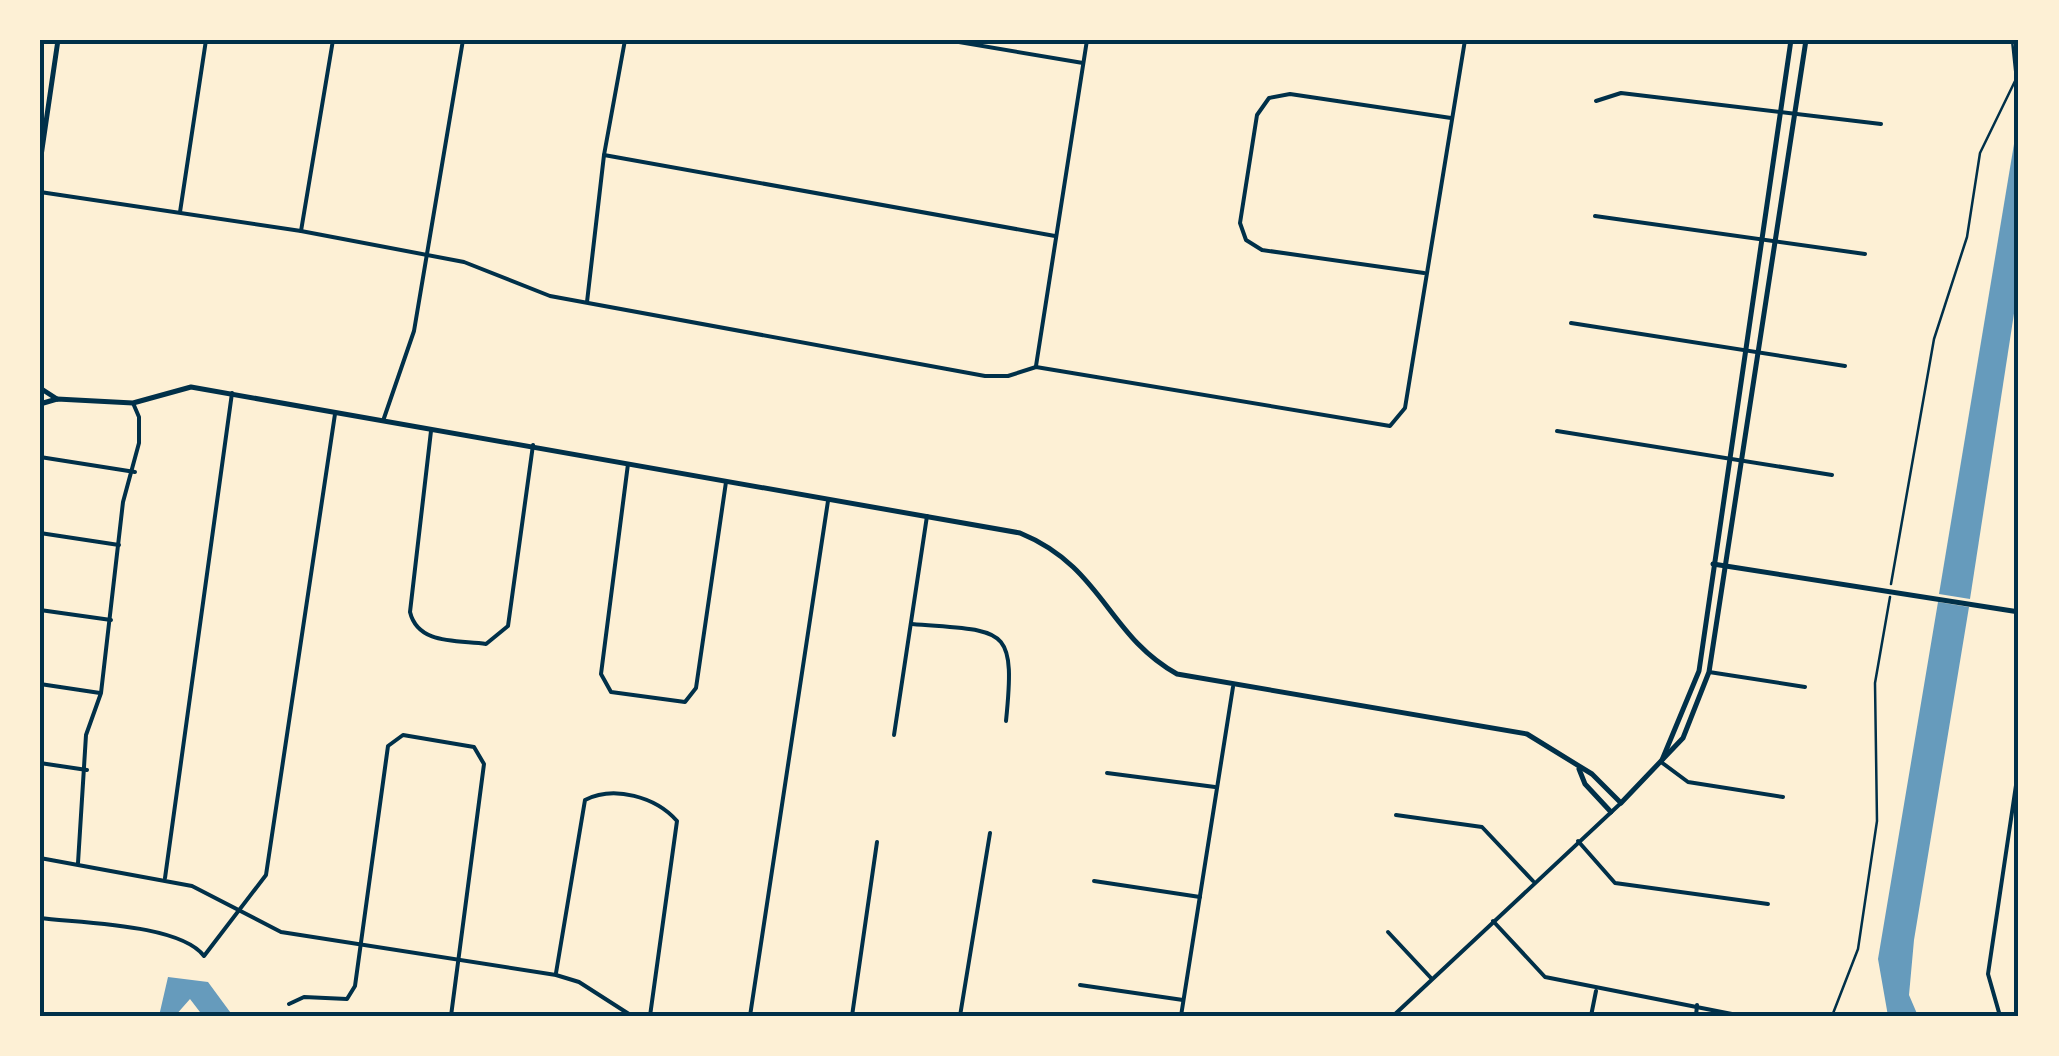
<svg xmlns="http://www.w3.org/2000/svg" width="2059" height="1056" font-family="'Open Sans',sans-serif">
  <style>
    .water { fill: #669bbc }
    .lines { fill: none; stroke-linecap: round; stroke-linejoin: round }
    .path { stroke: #003049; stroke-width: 2.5 }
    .minor { stroke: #003049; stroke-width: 4 }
    .tertiary { stroke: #003049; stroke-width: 5 }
    .secondary { stroke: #003049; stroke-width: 5 }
    .neatline { fill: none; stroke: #003049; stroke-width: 4 }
  </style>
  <rect width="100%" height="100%" fill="#fdf0d5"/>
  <g class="water">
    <polygon points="2019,114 2019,281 1970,599 1939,594"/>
    <polygon points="1938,602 1969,607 1914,940 1909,995 1918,1016 1888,1016 1878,959"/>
    <polygon points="168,977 208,982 233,1016 203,1016 190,999 175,1016 159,1016"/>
  </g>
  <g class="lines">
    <g class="path">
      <polyline points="1891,584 1934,339 1967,237 1980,153 2016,79 2012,40"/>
      <polyline points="1832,1016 1858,949 1877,821 1875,683 1890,597"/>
    </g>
    <g class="minor">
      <polyline points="947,40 1083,63"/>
      <polyline points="1596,101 1621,93 1881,124"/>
      <polyline points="604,155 1055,236"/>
      <polyline points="40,192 301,231 464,262 550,296 985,376 1008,376 1036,367 1390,426 1405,408 1465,40"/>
      <polyline points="180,212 206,40"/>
      <polyline points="1595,216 1865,254"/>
      <polyline points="301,231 333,40"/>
      <polyline points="1424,273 1262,250 1246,240 1240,223 1257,115 1269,98 1290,94 1451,118"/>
      <polyline points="587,302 604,155 625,40"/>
      <polyline points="1571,323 1845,366"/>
      <polyline points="1036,366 1087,40"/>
      <polyline points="383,421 414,331 463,40"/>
      <path d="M431,431L410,612C418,645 457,640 486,644L508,626L533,445"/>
      <polyline points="1557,431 1832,475"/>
      <polyline points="40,457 135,472"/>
      <polyline points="628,464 601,674 611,692 685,702 696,688 726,482"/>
      <polyline points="40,533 119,545"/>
      <polyline points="40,610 111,620"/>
      <path d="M912,624C1005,632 1016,623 1006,721"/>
      <polyline points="1709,672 1805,687"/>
      <polyline points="40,684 100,693"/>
      <polyline points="894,735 927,516"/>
      <polyline points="1661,762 1688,782 1783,797"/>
      <polyline points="40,763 87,770"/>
      <polyline points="1107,773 1215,787"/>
      <polyline points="1396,815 1482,827 1533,881"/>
      <polyline points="1578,841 1615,883 1768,904"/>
      <polyline points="40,858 192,886 281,932 556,975 579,982 632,1016"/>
      <polyline points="78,863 86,735 101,693 123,502 139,443 139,417 133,403"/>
      <polyline points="165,878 232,393"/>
      <polyline points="1094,881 1200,897"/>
      <path d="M40,918C80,923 180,924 204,956L266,875L335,414"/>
      <polyline points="1493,921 1545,977 1742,1016"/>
      <polyline points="1388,932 1431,978"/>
      <path d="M556,973L585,800C614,785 656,797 677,821L650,1016"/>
      <polyline points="1080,985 1183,1000"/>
      <polyline points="289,1004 304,997 347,999 355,986 388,746 403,735 474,747 484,764 451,1016"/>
      <polyline points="750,1016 828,501"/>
      <polyline points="852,1016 877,842"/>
      <polyline points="960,1016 990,833"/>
      <polyline points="1181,1016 1233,687"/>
      <polyline points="1393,1016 1621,803"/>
      <polyline points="1591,1016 1596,991"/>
      <polyline points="1696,1016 1697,1005"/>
      <polyline points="2000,1016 1988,974 2019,765"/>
    </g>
    <g class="tertiary">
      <polyline points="40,388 57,399"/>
      <path d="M40,404L57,399L133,403L191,387L1020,533C1103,567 1107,635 1177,674L1527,734L1592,774L1621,803L1683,738L1709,672L1806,40"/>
      <polyline points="1713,564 2019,612"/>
      <polyline points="1662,760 1699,671 1791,40"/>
      <polyline points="1579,769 1585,784 1611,812"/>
    </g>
    <polyline class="secondary" points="40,163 58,40"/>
  </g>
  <rect width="2059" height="1056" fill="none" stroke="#fdf0d5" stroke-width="85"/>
  <rect x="42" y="42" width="1974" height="972" class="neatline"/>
</svg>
